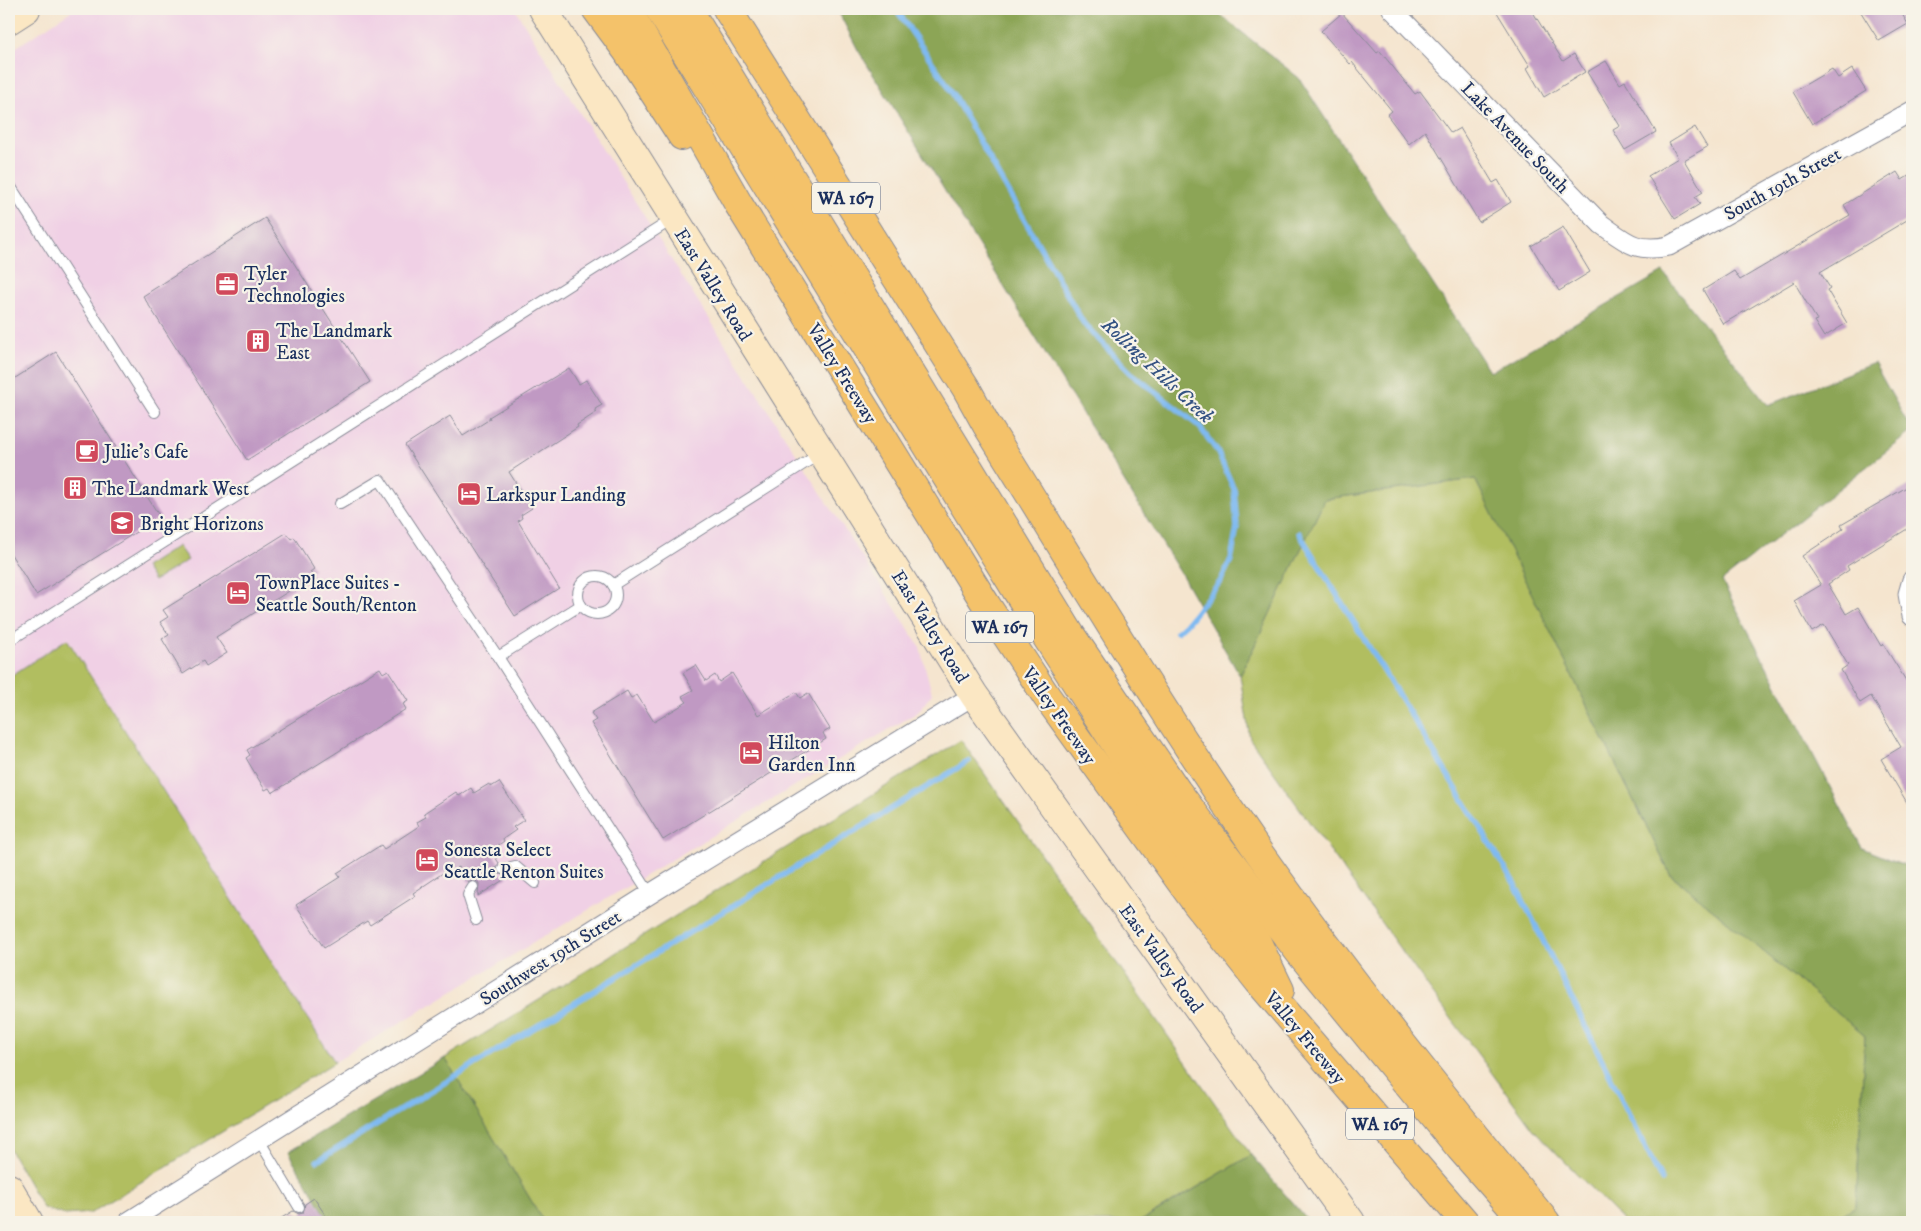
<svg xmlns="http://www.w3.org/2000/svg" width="1921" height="1231" font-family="'IM FELL DW Pica',serif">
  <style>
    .built { fill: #f0d0e5 }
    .green { fill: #b1be60; stroke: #66765f }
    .forest { fill: #8ca556; stroke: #546a5a }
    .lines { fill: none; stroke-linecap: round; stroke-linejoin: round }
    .stream { stroke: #7fbaf1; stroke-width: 5.5 }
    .building { fill: #c099c3 }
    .lane-casing { stroke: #888a96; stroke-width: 12 }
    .street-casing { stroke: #888a96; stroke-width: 21 }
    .secondary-casing { stroke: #888a96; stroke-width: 30 }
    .highway-casing { stroke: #888a96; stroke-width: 30 }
    .lane { stroke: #fff; stroke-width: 10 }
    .street { stroke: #fff; stroke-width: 19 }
    .secondary { stroke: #fbe7c3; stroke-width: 28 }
    .highway { stroke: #f4c26a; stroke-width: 28 }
    .labels { text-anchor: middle; stroke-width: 4.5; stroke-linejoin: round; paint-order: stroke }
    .shield { fill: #f7f3e8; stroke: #5d6a87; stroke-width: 1 }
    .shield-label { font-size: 18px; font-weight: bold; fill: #1b2f5e }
    .street-label { font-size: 19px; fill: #1b2f5e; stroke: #f7f3e8 }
    .poi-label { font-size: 19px; fill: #1b2f5e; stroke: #f7f3e8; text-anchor: start }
    .water-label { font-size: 20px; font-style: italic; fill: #345283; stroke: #f7f3e8 }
  </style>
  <rect width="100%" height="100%" fill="#f7f3e8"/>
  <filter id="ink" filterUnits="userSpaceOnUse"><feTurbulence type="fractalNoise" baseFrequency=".02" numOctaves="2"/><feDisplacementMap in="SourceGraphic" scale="10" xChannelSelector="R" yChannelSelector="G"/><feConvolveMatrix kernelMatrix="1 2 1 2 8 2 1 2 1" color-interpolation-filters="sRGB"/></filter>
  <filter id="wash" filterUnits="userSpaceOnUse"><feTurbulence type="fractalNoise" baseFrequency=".0096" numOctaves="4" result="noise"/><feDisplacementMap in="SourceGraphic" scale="20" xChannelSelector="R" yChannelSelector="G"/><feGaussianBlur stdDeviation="1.12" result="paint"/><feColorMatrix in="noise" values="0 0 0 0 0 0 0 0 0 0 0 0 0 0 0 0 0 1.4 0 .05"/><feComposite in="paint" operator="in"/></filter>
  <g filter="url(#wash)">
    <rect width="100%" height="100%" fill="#f5e5cf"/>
    <polygon class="built" points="74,9 515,9 676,267 920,647 932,694 918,712 335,1062 68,639 9,677 9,52"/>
    <g class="green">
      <polygon points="1475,479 1670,874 1865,1036 1856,1206 1830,1222 1624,1222 1534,1130 1400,949 1250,739 1240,676 1325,499"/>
      <polygon points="178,546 188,560 154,581 145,567"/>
      <polygon points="67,639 335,1062 91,1213 65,1215 43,1208 9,1148 9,677"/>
      <polygon points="961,740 1251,1155 1139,1222 544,1222 445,1058"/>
    </g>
    <g class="forest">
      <polygon points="837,9 1213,9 1299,78 1490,372 1663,272 1768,405 1874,363 1912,431 1722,581 1862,848 1912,868 1912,1222 1830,1222 1856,1206 1865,1036 1670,874 1475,479 1325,499 1240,676 1183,577 858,50"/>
      <polygon points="445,1058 544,1222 330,1222 288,1152"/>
      <polygon points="1251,1155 1309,1222 1139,1222 1140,1222"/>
    </g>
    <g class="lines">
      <g class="stream">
        <polyline points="896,9 947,84 1084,324 1131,373 1199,426 1217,451 1234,489 1237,527 1231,560 1220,582 1186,624 1177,632"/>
        <polyline points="1299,533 1516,886 1662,1181"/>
        <polyline points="317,1161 969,761"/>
      </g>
    </g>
    <g id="blocks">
      <g class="building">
        <polygon points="1495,9 1531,9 1563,61 1574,54 1585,72 1544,97 1527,68 1530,66"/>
        <polygon points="1859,9 1899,9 1908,24 1879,41"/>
        <polygon points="1342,13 1377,53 1380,51 1415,94 1420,91 1451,133 1460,128 1493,183 1498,180 1511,202 1479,222 1425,131 1409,144 1387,115 1392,111 1352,62 1350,64 1321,31"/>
        <polygon points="1606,61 1620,84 1625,81 1656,132 1625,150 1613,130 1620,126 1587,72"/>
        <polygon points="1832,69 1838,78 1852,69 1866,91 1812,124 1793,92"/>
        <polygon points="1695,127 1707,147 1684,160 1703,192 1695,197 1700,204 1675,219 1648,176 1678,158 1669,143"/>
        <polygon points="1897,172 1902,180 1912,174 1912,217 1820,272 1830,288 1827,290 1847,323 1824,337 1814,321 1817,320 1794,282 1723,324 1703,290 1734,271 1740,280 1850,215 1844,205"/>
        <polygon points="265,218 370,382 247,460 143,296"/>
        <polygon points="1563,227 1590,272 1559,291 1531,246"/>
        <polygon points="56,352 160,517 36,595 9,551 9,382"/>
        <polygon points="569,368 579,384 586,380 602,405 595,409 597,412 577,425 578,427 509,472 532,508 521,515 522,518 518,521 559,588 515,616 405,445 450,416 463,436 490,419 489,417"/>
        <polygon points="1912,484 1912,526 1847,566 1849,570 1828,584 1846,614 1858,607 1881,646 1883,644 1912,690 1912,811 1881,759 1901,747 1871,696 1860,703 1841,670 1848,665 1824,625 1812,632 1794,601 1821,585 1802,556 1843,529 1841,525"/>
        <polygon points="286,533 291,539 294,537 314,569 310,572 313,576 216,637 227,653 206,666 203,661 183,674 162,639 169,635 160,622 168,617 163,610"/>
        <polygon points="696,665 706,681 715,675 719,682 732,673 758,715 796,692 800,698 808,693 830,729 823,733 826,739 663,840 591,723 596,720 591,713 627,691 631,698 637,695 654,722 687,702 682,696 693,690 683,673"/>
        <polygon points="380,668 383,673 388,670 408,701 403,704 406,709 272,793 269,788 265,790 246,758 250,755 247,750"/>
        <polygon points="499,782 524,820 513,827 516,830 503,839 504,841 496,847 499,850 493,854 499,863 496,868 498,873 508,877 478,896 479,883 474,880 469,882 459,867 448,874 446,871 413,893 415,896 370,925 367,921 324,948 296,905 340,877 337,873 381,845 384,849 419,826 417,822 426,817 424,813 456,792 459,796 471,788 474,793 489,784 491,787"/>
        <polygon points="314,1198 330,1222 275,1222 293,1211 299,1214 303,1213 305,1204"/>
      </g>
    </g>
  </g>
  <g filter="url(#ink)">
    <use href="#blocks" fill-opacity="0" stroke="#888a96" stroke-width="1"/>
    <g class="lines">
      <defs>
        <g id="lane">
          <polyline points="9,184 155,412"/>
          <polyline points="340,504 380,480 498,657 581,605"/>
          <circle cx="597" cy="595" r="19"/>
          <polyline points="613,585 821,453"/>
          <polyline points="9,641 673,219"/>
          <polyline points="498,657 650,894"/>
          <polyline points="503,869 515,866 535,883"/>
          <polyline points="473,887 468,895 476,920"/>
          <polyline points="259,1140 299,1207"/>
        </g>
        <g id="street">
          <path d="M1392,9L1601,224C1626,242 1636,253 1669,246L1912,111"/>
          <polyline points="1912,580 1908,594 1912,616"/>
          <polyline points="128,1222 650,894 974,695"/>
        </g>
        <g id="secondary">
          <polyline points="543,9 974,695 1351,1222"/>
          <polyline points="9,20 26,9"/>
          <polyline points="9,1188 29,1222"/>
        </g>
        <g id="highway">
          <polyline points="596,9 627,51 682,136"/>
          <polyline points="627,9 739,205 987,606 1047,697 1196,903 1259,982 1465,1222"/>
          <polyline points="659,9 1016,590 1160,813 1255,938 1280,990"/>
          <polyline points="688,9 1071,635 1177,791 1299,952 1460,1148 1525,1222"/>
          <path d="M727,9L966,388L986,424C1076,568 1163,715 1260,854C1350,981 1447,1102 1546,1222"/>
        </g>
      </defs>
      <use href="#lane" class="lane-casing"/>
      <use href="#street" class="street-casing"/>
      <use href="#secondary" class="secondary-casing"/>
      <use href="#highway" class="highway-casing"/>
      <use href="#lane" class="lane"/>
      <use href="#street" class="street"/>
      <use href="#secondary" class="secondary"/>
      <use href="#highway" class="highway"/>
    </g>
  </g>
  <defs>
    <symbol id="office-square" viewBox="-11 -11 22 22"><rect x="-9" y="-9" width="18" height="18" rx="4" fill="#d1495b" stroke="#f7f3e8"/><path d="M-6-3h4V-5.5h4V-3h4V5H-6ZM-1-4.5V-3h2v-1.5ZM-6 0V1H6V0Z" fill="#fff"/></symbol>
    <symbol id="building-square" viewBox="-11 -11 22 22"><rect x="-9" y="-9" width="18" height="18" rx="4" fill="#d1495b" stroke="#f7f3e8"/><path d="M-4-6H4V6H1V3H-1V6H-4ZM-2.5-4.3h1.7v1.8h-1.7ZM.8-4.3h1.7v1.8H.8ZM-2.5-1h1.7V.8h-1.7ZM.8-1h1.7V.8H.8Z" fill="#fff"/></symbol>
    <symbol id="cafe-square" viewBox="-11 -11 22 22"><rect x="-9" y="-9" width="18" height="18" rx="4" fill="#d1495b" stroke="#f7f3e8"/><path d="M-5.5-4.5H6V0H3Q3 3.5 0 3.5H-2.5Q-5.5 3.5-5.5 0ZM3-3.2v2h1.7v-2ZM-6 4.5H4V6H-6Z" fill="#fff"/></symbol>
    <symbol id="hotel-square" viewBox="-11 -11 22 22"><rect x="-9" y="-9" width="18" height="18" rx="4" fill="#d1495b" stroke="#f7f3e8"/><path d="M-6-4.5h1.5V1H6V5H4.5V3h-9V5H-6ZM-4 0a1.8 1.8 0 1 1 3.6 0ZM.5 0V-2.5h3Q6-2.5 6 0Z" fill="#fff"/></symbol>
    <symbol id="school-square" viewBox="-11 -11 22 22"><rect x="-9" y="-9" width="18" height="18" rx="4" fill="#d1495b" stroke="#f7f3e8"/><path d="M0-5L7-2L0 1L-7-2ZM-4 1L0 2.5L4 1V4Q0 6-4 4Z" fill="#fff"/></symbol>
  </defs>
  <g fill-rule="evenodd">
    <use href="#office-square" x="213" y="270" width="28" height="28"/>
    <use href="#building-square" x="244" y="327" width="28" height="28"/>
    <use href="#cafe-square" x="73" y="437" width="28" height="28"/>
    <use href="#building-square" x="61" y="474" width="28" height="28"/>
    <use href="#hotel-square" x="455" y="480" width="28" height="28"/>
    <use href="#school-square" x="108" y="509" width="28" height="28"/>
    <use href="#hotel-square" x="224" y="579" width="28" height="28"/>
    <use href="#hotel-square" x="737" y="739" width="28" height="28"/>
    <use href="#hotel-square" x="413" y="846" width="28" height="28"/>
  </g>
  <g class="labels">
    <g class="shield">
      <rect x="812" y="182.5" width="68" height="31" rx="4"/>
      <rect x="966" y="611.5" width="68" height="31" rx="4"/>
      <rect x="1346" y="1108.5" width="68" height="31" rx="4"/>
    </g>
    <g class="shield-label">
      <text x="846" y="204">WA 167</text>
      <text x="1000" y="633">WA 167</text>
      <text x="1380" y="1130">WA 167</text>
    </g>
    <g class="street-label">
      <text transform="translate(1516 137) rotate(46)" y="7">Lake Avenue South</text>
      <text transform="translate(1782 183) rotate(-29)" y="7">South 19th Street</text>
      <text transform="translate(714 284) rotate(58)" y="7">East Valley Road</text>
      <text transform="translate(843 373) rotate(58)" y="7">Valley Freeway</text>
      <text transform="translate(931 626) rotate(58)" y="7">East Valley Road</text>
      <text transform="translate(1060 715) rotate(55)" y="7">Valley Freeway</text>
      <text transform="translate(550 957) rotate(-32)" y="7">Southwest 19th Street</text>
      <text transform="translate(1162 958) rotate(54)" y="7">East Valley Road</text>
      <text transform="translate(1306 1037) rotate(50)" y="7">Valley Freeway</text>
    </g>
    <g class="poi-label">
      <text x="244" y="280">Tyler<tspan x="244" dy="22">Technologies</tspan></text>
      <text x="276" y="337">The Landmark<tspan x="276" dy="22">East</tspan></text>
      <text x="104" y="458">Julie's Cafe</text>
      <text x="92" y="495">The Landmark West</text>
      <text x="486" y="501">Larkspur Landing</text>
      <text x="140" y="530">Bright Horizons</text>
      <text x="256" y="589">TownPlace Suites -<tspan x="256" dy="22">Seattle South/Renton</tspan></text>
      <text x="768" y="749">Hilton<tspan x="768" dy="22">Garden Inn</tspan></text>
      <text x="444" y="856">Sonesta Select<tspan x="444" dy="22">Seattle Renton Suites</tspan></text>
    </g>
    <g class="water-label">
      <text transform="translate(1158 370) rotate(43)" y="7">Rolling Hills Creek</text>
    </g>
  </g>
  <rect width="1921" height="1231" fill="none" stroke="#f7f3e8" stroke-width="30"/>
</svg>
